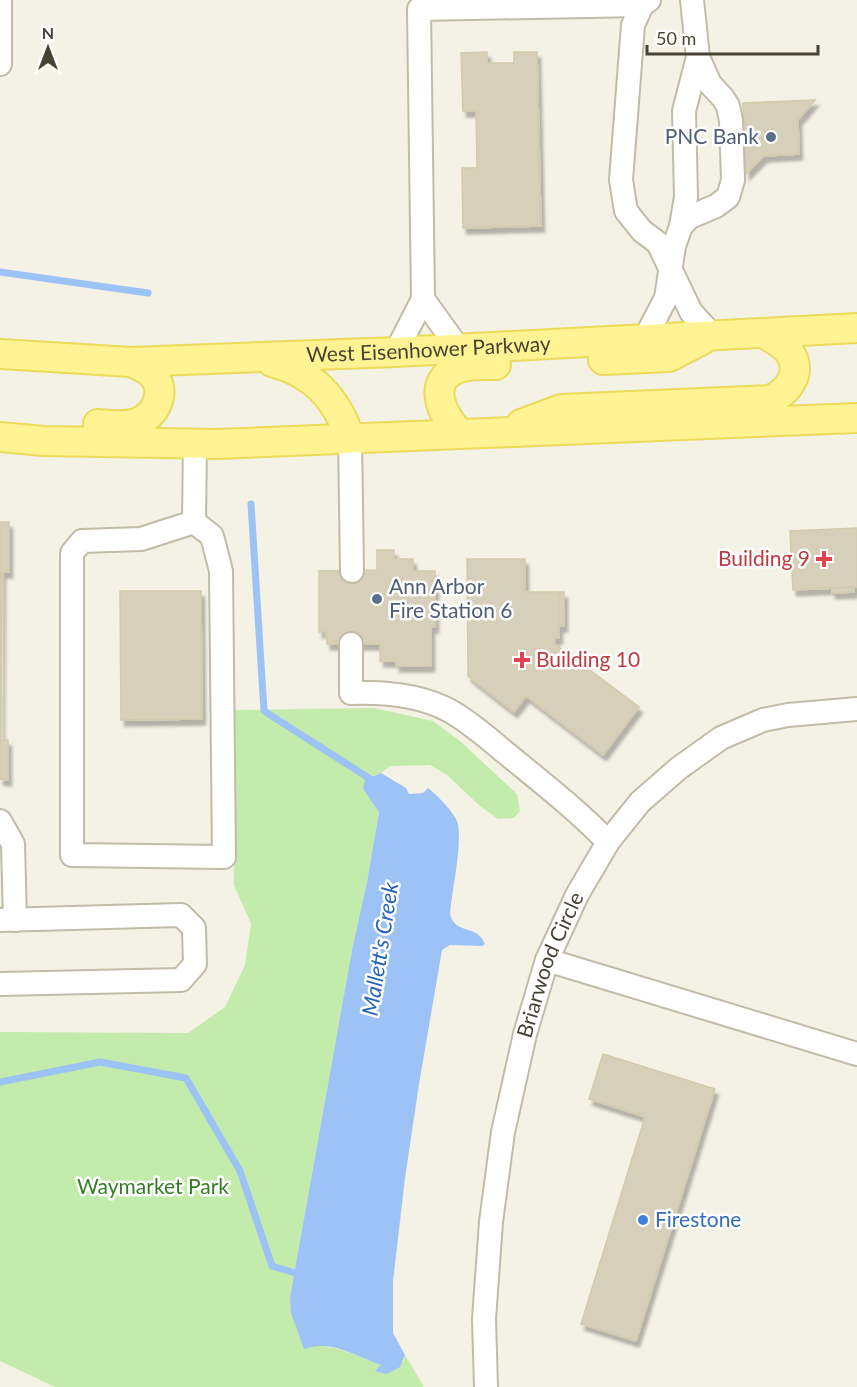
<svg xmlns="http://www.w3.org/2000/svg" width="857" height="1387" font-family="Lato,sans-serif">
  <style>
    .green { fill: #c3ebab }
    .water { fill: #9dc2f5 }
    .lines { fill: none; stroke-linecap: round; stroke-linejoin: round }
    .stream { stroke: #9dc2f5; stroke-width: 7 }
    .building { fill: #d6d0ba; stroke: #d2caad; stroke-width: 1.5; filter: url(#shadow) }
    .minor-casing { stroke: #c0bca7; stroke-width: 26 }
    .major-casing { stroke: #ecda5b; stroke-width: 32 }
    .minor { stroke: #fff; stroke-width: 22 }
    .major { stroke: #fff393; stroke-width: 28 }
    .service-dot { fill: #5c6f8a; stroke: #fff; stroke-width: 2 }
    .health-dot { fill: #e0444e; stroke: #fff; stroke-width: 2 }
    .shop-dot { fill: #3f7fe0; stroke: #fff; stroke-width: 2 }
    .labels { text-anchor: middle; stroke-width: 5; stroke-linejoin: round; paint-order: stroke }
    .service-label { font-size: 21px; fill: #4e5e75; stroke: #fff; text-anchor: end }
    .street-label { font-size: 21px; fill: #474334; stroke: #fff }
    .health-label { font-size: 21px; fill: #be3a42; stroke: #fff; text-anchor: end }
    .park-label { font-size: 21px; fill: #357d23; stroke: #fff }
    .shop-label { font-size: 21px; fill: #366cbe; stroke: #fff; text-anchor: start }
    .water-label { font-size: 22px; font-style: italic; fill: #2661ba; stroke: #fff }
  </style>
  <defs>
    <filter id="shadow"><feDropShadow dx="3.5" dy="6" stdDeviation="1.5" flood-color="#0004"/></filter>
  </defs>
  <rect width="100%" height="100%" fill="#f4f2e5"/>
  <path class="green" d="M374,708L433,721L460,741L517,794L520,811L514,818L498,819L480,806L447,775L430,765L390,766L381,773L372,776L363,789L379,812L367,882L352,950L290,1297L314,1346C339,1345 358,1357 382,1365L376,1370L404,1361L405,1355L424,1387H55L0,1361V1032L188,1033L225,1007L245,965L251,924L234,885L235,710Z"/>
  <path class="water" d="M381,773L406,788L409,794L423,793L428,788C436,794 456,814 458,824C462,849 452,888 450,914C456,936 476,923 485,944L482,946L450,945L442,950L419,1084L405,1178L393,1281V1333L405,1355L400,1367L387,1374L375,1371L381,1365C355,1356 332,1339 304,1349L291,1313L290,1297L352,950L367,882L379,812L363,789L365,780Z"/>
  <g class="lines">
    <g class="stream">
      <polyline points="0,272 148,293"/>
      <polyline points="251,504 264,711 375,782"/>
      <polyline points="0,1082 100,1062 186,1078 240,1171 272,1266 302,1275"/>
    </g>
  </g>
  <g class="building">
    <polygon points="487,52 487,63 514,63 514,52 537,52 541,226 463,228 462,168 477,168 476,111 463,111 461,53"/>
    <polygon points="815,100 798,120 799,154 764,156 746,174 743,103"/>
    <polygon points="0,522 9,522 9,572 2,572 1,740 8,740 8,780 0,779"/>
    <polygon points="857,528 857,587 793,590 790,531"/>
    <polygon points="377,550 394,550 394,559 413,559 413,571 435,571 435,627 431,627 431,666 396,666 396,661 380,661 380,644 327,644 326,632 319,632 319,571 377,570"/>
    <polygon points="467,559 525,559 525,592 559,592 559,638 555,638 555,644 639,707 603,755 526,696 514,712 468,676"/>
    <polygon points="854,587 854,592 832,593 832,588"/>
    <polygon points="120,591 201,591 202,719 121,720"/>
    <rect x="559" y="592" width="5" height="34"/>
    <polygon points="603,1054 715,1089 636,1341 581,1324 645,1117 589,1099"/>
  </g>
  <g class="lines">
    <defs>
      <g id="minor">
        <polyline points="642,5 633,25 621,180 626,211 642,231 658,243 691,312 712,335"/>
        <polyline points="0,64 0,0"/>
        <polyline points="681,226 690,217 716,206 728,197 733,180 731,121 728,106 723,98 710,84 698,57"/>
        <polyline points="423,299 459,349"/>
        <polyline points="645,338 666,298 674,246 681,226 686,197 684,111 698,57 692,0"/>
        <polyline points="396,352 423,299 419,9 642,5 649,0"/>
        <polyline points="350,438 352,571"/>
        <polyline points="194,522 212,536 221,571 224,857 72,855 72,553 82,541 141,539 194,522 195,443"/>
        <path d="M351,644V693C383,692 421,695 450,711C472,723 492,742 512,758C545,785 578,811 608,842"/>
        <polyline points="0,821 13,844 15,920"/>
        <polyline points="0,920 181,915 194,928 195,964 181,980 0,984"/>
        <polyline points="547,960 857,1054"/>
        <path id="s1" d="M486,1387L484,1319L491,1222L503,1132L525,1034L547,960L577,895L608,842L640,802L679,768L721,738L763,720L788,715L857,709"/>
      </g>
      <g id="major">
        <path id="s2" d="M0,354L131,362L396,352L857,328"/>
        <polyline points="603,360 669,357 702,340"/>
        <path d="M272,362C313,373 336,397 350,438"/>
        <path d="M98,424C110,425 124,427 136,423C156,416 168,391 152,374C147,369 138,365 131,362"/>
        <path d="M521,424L561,409L770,400C788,392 803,373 790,353C784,344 772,338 763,333"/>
        <path d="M460,433C442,417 425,380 459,368C470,364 484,365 496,365"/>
        <polyline points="0,437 44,441 217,444 857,418"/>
      </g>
    </defs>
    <use href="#minor" class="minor-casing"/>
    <use href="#major" class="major-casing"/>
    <use href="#minor" class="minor"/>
    <use href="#major" class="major"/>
  </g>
  <g class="service-dot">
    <circle cx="771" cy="137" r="6"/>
    <circle cx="377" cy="599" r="6"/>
  </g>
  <g class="health-dot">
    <path d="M821 550h6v6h6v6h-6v6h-6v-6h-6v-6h6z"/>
    <path d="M519 651h6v6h6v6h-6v6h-6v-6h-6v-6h6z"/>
  </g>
  <circle class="shop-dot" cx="643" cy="1220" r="6"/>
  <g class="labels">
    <g class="service-label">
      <text x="759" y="144">PNC Bank</text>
      <text x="389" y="594" text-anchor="start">Ann Arbor<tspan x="389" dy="24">Fire Station 6</tspan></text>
    </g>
    <g class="street-label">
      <text dy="7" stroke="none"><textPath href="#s2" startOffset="429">West Eisenhower Parkway</textPath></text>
      <text dy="7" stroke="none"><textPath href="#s1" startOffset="430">Briarwood Circle</textPath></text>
    </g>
    <g class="health-label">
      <text x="810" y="566">Building 9</text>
      <text x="536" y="667" text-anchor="start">Building 10</text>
    </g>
    <g class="park-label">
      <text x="153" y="1194">Waymarket Park</text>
    </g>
    <g class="shop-label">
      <text x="655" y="1227">Firestone</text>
    </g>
    <g class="water-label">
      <text transform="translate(380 949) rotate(-81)" y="8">Mallett's Creek</text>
    </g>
  </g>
  <g transform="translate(48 48)" stroke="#ffffff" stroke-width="4.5" paint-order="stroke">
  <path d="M0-4.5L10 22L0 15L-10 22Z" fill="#474334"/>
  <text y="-9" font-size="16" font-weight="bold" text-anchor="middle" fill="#474334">N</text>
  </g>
  <path d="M647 45v9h171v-9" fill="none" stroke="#474334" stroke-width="3"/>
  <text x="656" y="45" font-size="18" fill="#474334" stroke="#ffffff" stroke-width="4.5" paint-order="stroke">50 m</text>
</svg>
